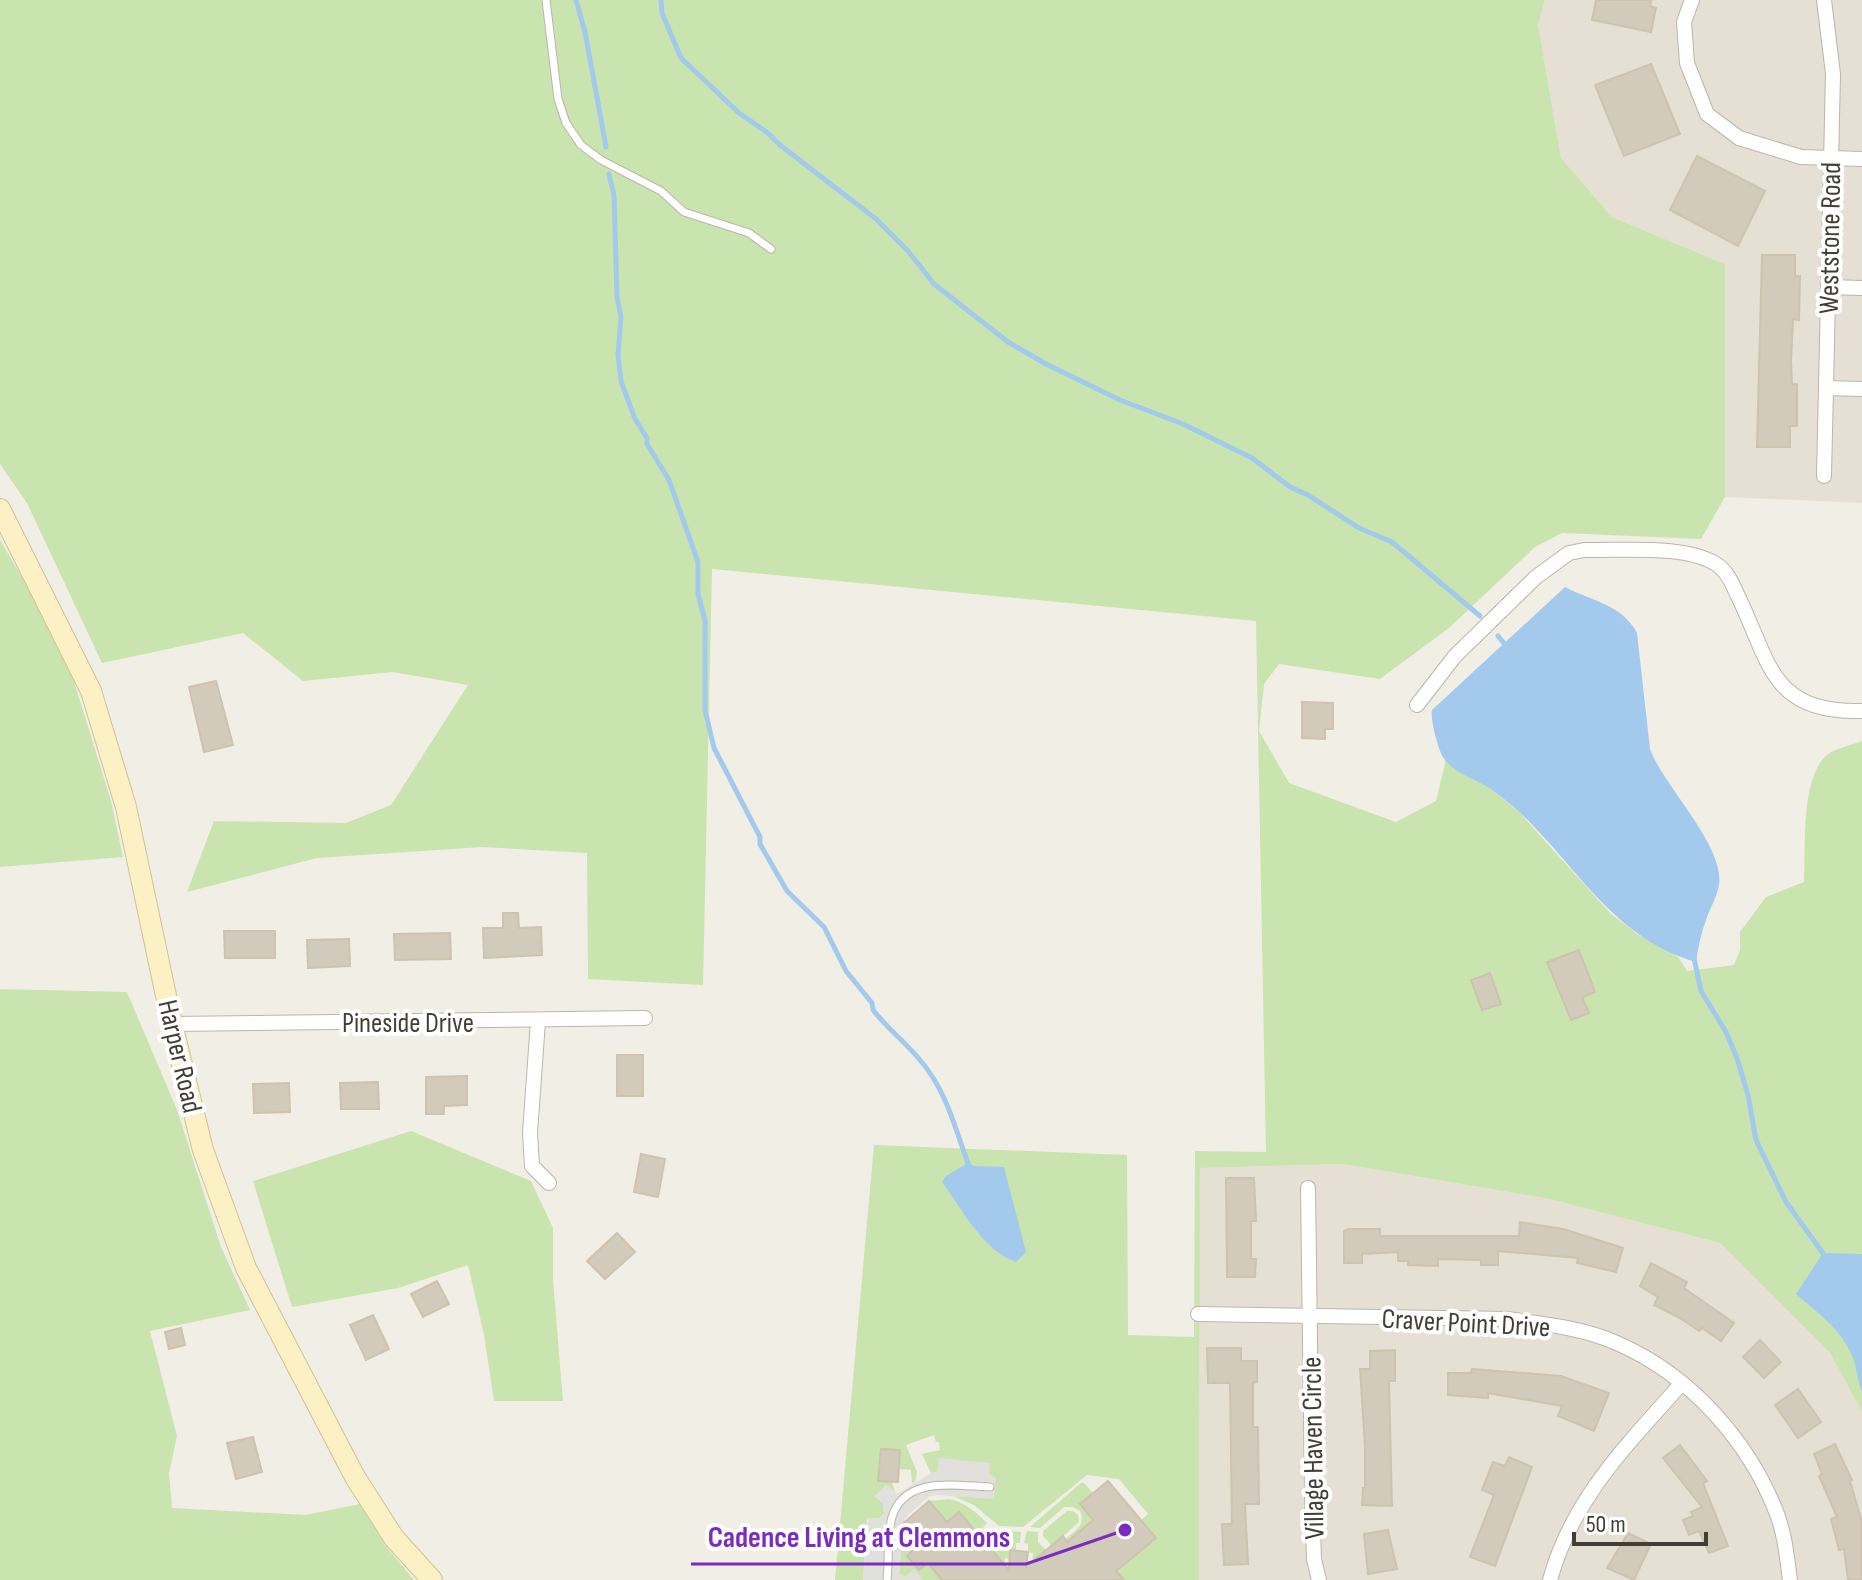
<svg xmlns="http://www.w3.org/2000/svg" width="1862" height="1580" font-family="'Sofia Sans Condensed',sans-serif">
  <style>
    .residential { fill: #e5e0d3 }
    .green { fill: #c9e4af }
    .parking { fill: #e2e0dd }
    .water { fill: #a3caec }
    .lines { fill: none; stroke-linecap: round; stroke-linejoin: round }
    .stream { stroke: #a3caec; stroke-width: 5 }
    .building { fill: #d2cabb; stroke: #cdc3ae; stroke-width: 2 }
    .lane-casing { stroke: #bcb6a8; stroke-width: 9 }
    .street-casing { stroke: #bcb6a8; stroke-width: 16 }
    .secondary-casing { stroke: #cfc397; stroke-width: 22 }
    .lane { stroke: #fff; stroke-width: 7 }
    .street { stroke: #fff; stroke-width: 14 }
    .secondary { stroke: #fbf1c5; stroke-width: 20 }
    .labels { text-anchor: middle; stroke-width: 8; stroke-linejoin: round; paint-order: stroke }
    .street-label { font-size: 28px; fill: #433e35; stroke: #fff }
    .leader { fill: none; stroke: #7b2cbf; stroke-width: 3 }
    .callout-dot { fill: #7b2cbf; stroke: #fff; stroke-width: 3 }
    .callout-label { font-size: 30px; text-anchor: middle; font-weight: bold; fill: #7b2cbf; stroke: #fff; stroke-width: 8; stroke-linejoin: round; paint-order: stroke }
  </style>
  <rect width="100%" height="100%" fill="#f1eee5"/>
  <g class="residential">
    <polygon points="1545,0 1862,0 1862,503 1725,497 1725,264 1612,217 1561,158 1538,25"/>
    <polygon points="1343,1164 1550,1199 1720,1243 1830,1353 1862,1412 1862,1580 1199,1580 1200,1168"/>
  </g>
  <g class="green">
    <path d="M0,0H1545L1538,25L1561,158L1612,217L1725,264V497L1701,539L1562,533L1535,547L1449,628L1380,679L1279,664L1264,684L1259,731L1289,783L1396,822L1436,801L1446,760L1490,788L1519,812L1610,913L1637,934L1678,957L1687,971L1734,965L1740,950V932L1766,897L1804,882C1806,848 1800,778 1827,755C1835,748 1852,745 1862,741V1412L1830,1353L1720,1243L1550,1199L1343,1164L1200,1168L1199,1580H1124L1115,1569L1141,1520L1148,1514L1119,1479L1087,1475L1023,1527L999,1526L974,1505L953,1496L994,1498L993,1478L989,1474L940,1459L939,1472L931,1473L922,1454L940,1450L939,1442H936L934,1435L906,1445L917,1472L915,1482L912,1483L911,1470L899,1469L900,1450L881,1449L878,1480L892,1482L895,1492L886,1485L875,1496L883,1504L884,1513L880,1518L867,1519L863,1580H835L874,1145L1127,1155L1128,1335L1194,1337L1195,1151L1266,1152L1256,621L712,569L703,985L588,979L587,853L482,847L317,858L187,892L214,821L346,823L391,805L468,685L393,672L303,681L243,633L102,663L27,503L0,464Z"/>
    <polygon points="0,540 39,606 73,678 111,801 123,857 0,867"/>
    <polygon points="0,989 127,992 177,1110 221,1247 250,1310 150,1331 177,1436 169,1473 172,1508 306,1515 360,1504 385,1545 414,1580 0,1580"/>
    <polygon points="411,1131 531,1181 553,1228 553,1280 563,1401 494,1401 484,1335 468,1265 398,1288 292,1307 253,1181"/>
    <path d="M1081,1483H1084L1093,1493L1080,1504L1102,1530L1081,1531L1067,1542L1065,1539C1075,1531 1086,1526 1080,1511L1073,1507H1064L1040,1528L1030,1527Z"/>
    <path d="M950,1499C966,1503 976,1512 987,1523L979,1533L959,1512L947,1522L929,1501Z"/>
    <polygon points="1067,1511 1073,1511 1078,1515 1079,1522 1052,1546 1043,1536 1043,1531"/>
    <polygon points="991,1529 1021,1532 1020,1543 1016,1543 1016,1551 1010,1551 1010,1559 1005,1558 1004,1569 983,1536"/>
    <polygon points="903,1530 917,1546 907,1556 919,1570 928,1563 942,1580 923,1580 914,1569 905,1577 899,1574"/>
    <polygon points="1027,1531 1038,1532 1038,1542 1051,1555 1031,1575 1033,1553 1028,1552 1028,1544 1024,1543"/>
  </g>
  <polygon class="parking" points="939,1458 990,1463 989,1474 996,1478 994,1499 938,1495 928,1497 904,1519 899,1574 905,1577 914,1569 923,1580 863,1580 868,1518 880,1518 884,1513 883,1504 875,1496 886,1485 897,1494 931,1473 937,1473"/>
  <g class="water">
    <path d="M1565,587C1591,601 1622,604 1637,633L1650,749C1664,787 1725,846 1719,885C1717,897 1710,908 1706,920C1701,934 1698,947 1696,962C1613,939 1576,864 1517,810C1508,802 1498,794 1488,787C1474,779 1452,772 1443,757C1438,749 1430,719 1432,710Z"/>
    <path d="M968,1163L974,1166L1004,1167L1026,1252L1016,1262C983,1251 962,1209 942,1182L946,1176Z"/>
    <path d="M1823,1253L1862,1254V1392C1858,1382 1857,1371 1854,1361C1845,1332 1818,1313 1796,1294Z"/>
  </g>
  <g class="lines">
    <g class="stream">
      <polyline points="576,0 585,32 606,147"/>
      <polyline points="661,0 662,13 681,58 739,113 768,133 780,145 876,219 908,251 934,284 1008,342 1046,364 1120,400 1183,424 1252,458 1290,487 1308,495 1359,528 1392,542 1480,616"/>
      <path d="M609,174L614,195L617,297L621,317L618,355L621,381L635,419L647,438V444L669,480L698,562V594L705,620V710L714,748L760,837V844L787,891L824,927L846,971L872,1003L873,1010C887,1028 905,1042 920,1060C947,1091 955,1129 969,1166"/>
      <polyline points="1498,636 1507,647"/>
      <polyline points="1694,958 1701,991 1726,1032 1737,1058 1748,1095 1756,1140 1786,1202 1825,1256"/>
    </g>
  </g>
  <g class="building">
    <polygon points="1596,0 1651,0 1650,6 1656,8 1651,32 1592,20"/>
    <polygon points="1651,64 1680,134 1624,156 1595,85"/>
    <polygon points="1697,156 1765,191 1738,246 1670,210"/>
    <polygon points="1762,255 1795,255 1795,276 1800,276 1799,320 1793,319 1791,362 1792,384 1797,384 1797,426 1790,426 1790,447 1757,447"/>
    <polygon points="216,681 233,745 204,752 189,687"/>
    <polygon points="1302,702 1333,703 1333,729 1325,729 1325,739 1302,738"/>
    <polygon points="503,913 518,913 519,928 541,927 542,955 484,958 483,928 503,928"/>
    <polygon points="224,931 275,931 275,958 225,958"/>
    <polygon points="450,933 451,959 395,960 394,934"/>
    <polygon points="349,939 350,966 308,968 307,940"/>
    <polygon points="1579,950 1595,992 1582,997 1589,1013 1571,1020 1547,962"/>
    <polygon points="1490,973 1501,1004 1482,1010 1471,980"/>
    <rect x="617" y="1055" width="26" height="41"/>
    <polygon points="467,1076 467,1105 444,1106 444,1114 426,1114 426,1077"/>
    <polygon points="378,1082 379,1109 341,1109 340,1083"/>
    <polygon points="289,1083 290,1112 254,1113 253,1084"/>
    <polygon points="641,1154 665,1159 658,1197 634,1192"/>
    <polygon points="1226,1178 1254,1178 1256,1221 1251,1221 1251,1259 1256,1259 1255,1277 1227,1277"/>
    <polygon points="1520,1222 1563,1229 1623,1248 1616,1272 1577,1263 1578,1258 1498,1251 1498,1265 1481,1265 1481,1260 1438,1259 1438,1266 1408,1265 1408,1261 1398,1261 1398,1252 1362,1254 1362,1263 1344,1263 1344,1231 1349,1229 1380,1229 1380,1236 1519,1236"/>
    <polygon points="617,1233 635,1252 605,1279 587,1261"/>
    <polygon points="1651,1263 1687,1282 1684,1288 1734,1323 1721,1341 1702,1328 1699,1331 1680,1318 1654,1305 1658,1297 1640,1286"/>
    <polygon points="437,1281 449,1304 423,1317 411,1294"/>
    <polygon points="373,1315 389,1349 366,1360 350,1325"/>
    <polygon points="181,1328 185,1345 169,1349 165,1332"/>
    <polygon points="1760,1340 1781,1362 1764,1378 1743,1357"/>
    <polygon points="1207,1348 1241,1348 1241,1361 1257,1361 1257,1382 1253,1383 1253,1427 1258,1427 1259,1504 1245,1504 1248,1564 1224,1565 1222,1524 1232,1524 1230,1383 1208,1383"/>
    <polygon points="1395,1350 1395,1381 1389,1381 1392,1506 1362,1505 1363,1488 1365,1488 1365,1446 1360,1369 1370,1369 1370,1351"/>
    <polygon points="1472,1369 1561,1376 1609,1393 1594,1431 1558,1416 1562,1406 1488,1393 1488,1398 1448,1395 1448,1373 1471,1373"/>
    <polygon points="1798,1389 1821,1422 1798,1438 1775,1405"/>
    <polygon points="253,1437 262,1472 236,1479 227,1443"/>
    <polygon points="1835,1444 1852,1480 1850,1481 1862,1522 1862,1580 1848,1580 1844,1549 1839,1550 1831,1519 1837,1517 1819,1476 1822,1474 1814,1454"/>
    <polygon points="1680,1445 1707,1481 1703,1483 1728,1546 1709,1553 1699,1531 1689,1535 1683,1520 1693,1516 1691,1512 1702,1507 1663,1458"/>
    <polygon points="881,1449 900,1450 898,1482 878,1481"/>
    <polygon points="1509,1457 1532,1467 1495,1566 1470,1557 1494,1495 1482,1490 1493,1462 1505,1466"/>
    <polygon points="1108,1481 1156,1538 1116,1571 1124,1580 942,1580 928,1563 919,1570 907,1556 918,1546 900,1526 929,1501 947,1522 959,1512 1009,1570 1010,1550 1028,1552 1026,1567 1063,1536 1067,1542 1093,1520 1080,1504"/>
    <polygon points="1388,1530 1397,1569 1368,1574 1364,1534"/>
    <polygon points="1628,1533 1651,1544 1634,1580 1607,1568"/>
  </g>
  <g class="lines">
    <defs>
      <g id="lane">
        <polyline points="546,0 558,99 566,123 581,145 601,160 661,191 684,212 749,233 771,249"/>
        <path d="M887,1580C889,1562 887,1534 892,1517C905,1475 956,1486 990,1487"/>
      </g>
      <g id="street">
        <polyline points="1692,0 1684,22 1687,63 1707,114 1739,138 1801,157 1862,159"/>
        <polyline points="1828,287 1862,288"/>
        <polyline points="1826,388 1862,389"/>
        <polyline points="1824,476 1833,74 1824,0"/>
        <path d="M1417,705L1455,656L1536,577L1569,553L1584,550C1621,551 1684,544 1716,564C1727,571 1732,583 1737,594C1770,661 1770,714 1862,711"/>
        <polyline points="538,1021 530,1133 532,1166 549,1183"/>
        <polyline points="172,1024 645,1018"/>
        <polyline points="1308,1188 1312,1495 1314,1559 1319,1580"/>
        <path d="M1198,1314L1507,1319C1544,1324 1585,1328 1619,1344C1691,1376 1749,1441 1777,1514C1785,1535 1787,1558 1790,1580"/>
        <path d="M1550,1580C1572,1499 1627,1445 1682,1383"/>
      </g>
      <polyline id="secondary" points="0,509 91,691 126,807 172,1024 203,1150 246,1268 355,1477 394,1538 432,1580"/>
    </defs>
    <use href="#lane" class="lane-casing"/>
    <use href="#street" class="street-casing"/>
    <use href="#secondary" class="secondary-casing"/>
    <use href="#lane" class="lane"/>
    <use href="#street" class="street"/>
    <use href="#secondary" class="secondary"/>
  </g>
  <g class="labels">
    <g class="street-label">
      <text transform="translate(1829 238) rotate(-89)" y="10">Weststone Road</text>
      <text x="408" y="1032">Pineside Drive</text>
      <text transform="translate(181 1056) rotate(77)" y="10">Harper Road</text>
      <text transform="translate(1466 1322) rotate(3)" y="10">Craver Point Drive</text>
      <text transform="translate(1312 1448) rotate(-91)" y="10">Village Haven Circle</text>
    </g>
  </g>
  <path class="leader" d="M1125 1530L1026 1564H691"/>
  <circle class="callout-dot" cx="1125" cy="1530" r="8"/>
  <g class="callout-label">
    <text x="859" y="1547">Cadence Living at Clemmons</text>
  </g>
  <path d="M1574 1532v12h132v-12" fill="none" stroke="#433e35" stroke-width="4"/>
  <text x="1586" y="1532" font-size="24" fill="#433e35" stroke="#ffffff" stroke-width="6" paint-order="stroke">50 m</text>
</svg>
